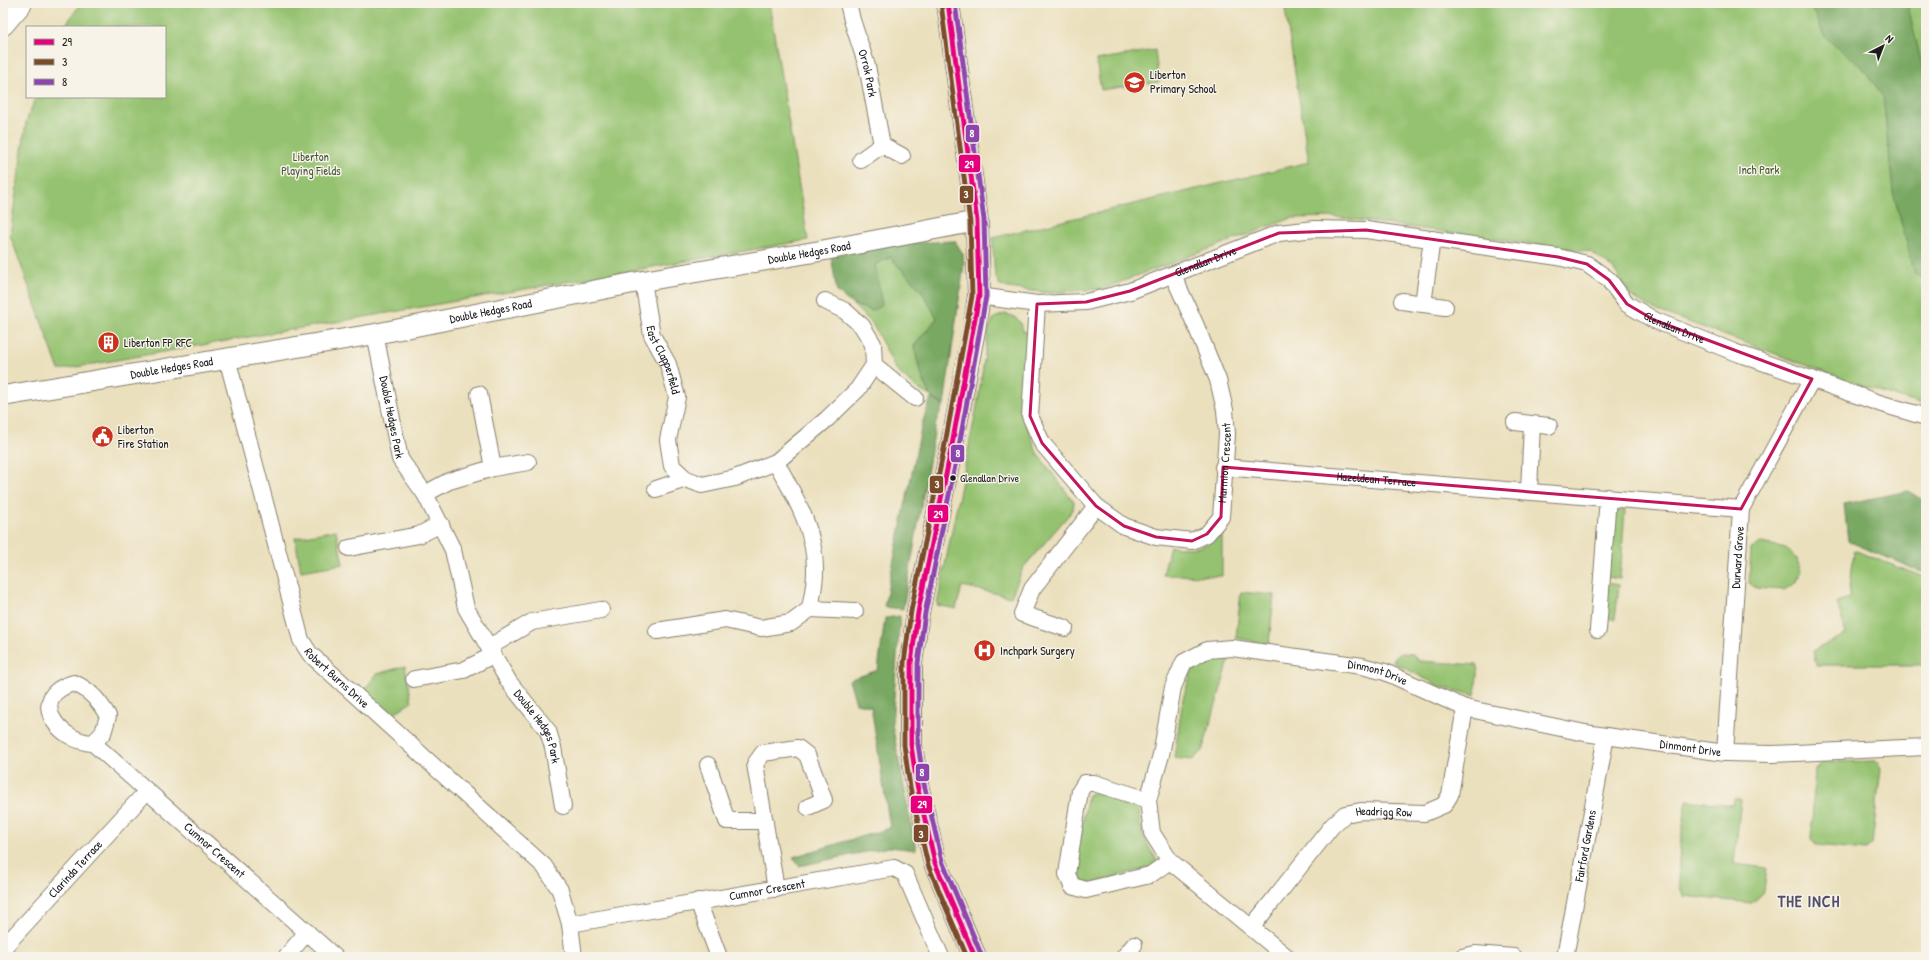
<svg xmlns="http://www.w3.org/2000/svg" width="1929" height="960" font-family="'Patrick Hand',sans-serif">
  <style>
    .green { fill: #95c270; stroke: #586f46 }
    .forest { fill: #78a862; stroke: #4a623f }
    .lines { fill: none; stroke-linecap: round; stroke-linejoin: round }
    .minor-casing { stroke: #847e6c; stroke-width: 18 }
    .tertiary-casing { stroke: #847e6c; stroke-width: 22 }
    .primary-casing { stroke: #847e6c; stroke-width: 24 }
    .minor { stroke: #fff; stroke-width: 16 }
    .tertiary { stroke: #fff; stroke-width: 20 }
    .primary { stroke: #fff; stroke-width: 22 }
    .bus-1-casing { stroke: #f7f3e8; stroke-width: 8 }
    .bus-2-casing { stroke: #f7f3e8; stroke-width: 8 }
    .bus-3-casing { stroke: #f7f3e8; stroke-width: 8 }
    .bus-1 { stroke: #e5007d; stroke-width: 5 }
    .bus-2 { stroke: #7a4b2a; stroke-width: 5 }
    .bus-3 { stroke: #8e44ad; stroke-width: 5 }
    .marked { fill: none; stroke: #c2185b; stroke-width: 3; stroke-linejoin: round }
    .bus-dot { fill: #1c1c1c; stroke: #f7f3e8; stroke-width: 1.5 }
    .labels { text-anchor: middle; stroke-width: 3; stroke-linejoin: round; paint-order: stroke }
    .bus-label { font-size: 11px; fill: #1c1c1c; stroke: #f7f3e8; text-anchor: start }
    .street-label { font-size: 12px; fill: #1c1c1c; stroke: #f7f3e8 }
    .poi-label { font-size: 12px; fill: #1c1c1c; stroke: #f7f3e8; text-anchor: start }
    .park-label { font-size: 12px; fill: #465639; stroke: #f7f3e8 }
    .district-label { font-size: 16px; font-weight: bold; letter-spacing: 1px; fill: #544f69; stroke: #f7f3e8 }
    .line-badge { stroke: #f7f3e8; stroke-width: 1.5 }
    .badge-label { font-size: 11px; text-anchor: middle; font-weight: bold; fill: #fff }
  </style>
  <rect width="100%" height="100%" fill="#f7f3e8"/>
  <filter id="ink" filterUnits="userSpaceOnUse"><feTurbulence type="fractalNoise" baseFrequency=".025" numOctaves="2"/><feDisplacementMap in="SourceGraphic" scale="8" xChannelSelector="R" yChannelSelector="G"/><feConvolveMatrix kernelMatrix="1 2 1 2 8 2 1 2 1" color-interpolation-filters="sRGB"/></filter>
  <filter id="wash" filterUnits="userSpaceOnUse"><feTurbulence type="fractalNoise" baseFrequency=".012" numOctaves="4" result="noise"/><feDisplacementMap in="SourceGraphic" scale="16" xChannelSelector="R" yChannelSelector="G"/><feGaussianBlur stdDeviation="0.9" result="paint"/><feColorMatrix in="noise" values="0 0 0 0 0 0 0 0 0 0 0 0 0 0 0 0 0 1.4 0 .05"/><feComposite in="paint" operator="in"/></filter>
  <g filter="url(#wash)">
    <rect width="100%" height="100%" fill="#ebe0bd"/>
    <g class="green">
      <polygon points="81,3 769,3 808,240 59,370 10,235 26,122 36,97 165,97 165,27 64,27"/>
      <polygon points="1284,3 1926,3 1926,406 1866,387 1658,311 1632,297 1613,268 1591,252 1335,217 1292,218 1102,289 1050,293 1008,288 999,284 995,274 992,238 1309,162"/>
      <polygon points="1155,50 1159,82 1101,90 1096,60"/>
      <polygon points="890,257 921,290 937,318 914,346 920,371 930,396 918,389 897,371 872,323 852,304 872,311 875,265"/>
      <path d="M1005,314C1016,316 1021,320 1023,331L1030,333L1023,413L1037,453L1074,502L1073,510L1023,568L1011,597L962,586L956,609L937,605L977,406L989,328L994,318Z"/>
      <polygon points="1625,510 1620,579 1605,577 1614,516 1618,511"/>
      <polygon points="336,530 343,564 301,571 295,538"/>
      <path d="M1222,533V576L1163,575L1170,546C1193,549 1204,550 1222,533Z"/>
      <polygon points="1761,543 1786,548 1797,559 1801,571 1795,583 1784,590 1756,588 1749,583 1751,548"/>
      <polygon points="1854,550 1926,578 1925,665 1816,665 1813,651 1846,634 1837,602 1849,598"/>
      <polygon points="1606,583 1619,585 1615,619 1602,618"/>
      <polygon points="1241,592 1274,595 1269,644 1236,638"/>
      <polygon points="1401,653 1413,654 1419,661 1478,665 1475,695 1443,688 1393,662 1396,655"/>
      <polygon points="1231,654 1202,752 1192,760 1174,758 1183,699 1191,672 1211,659"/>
      <polygon points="405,666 412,702 391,715 364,690 377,674"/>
      <polygon points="1876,761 1881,768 1872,845 1866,850 1817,845 1811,839 1815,770 1822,762"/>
      <path d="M1099,790L1139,803C1139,828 1143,839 1157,860L1151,867L1090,884L1080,880L1073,872L1088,795Z"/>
      <path d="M1734,799H1741L1734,864L1767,868L1764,892L1752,903L1684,896C1672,881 1684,821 1687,800L1733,805Z"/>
    </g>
    <g class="forest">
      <polygon points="1809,3 1907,3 1926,82 1926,281 1915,274 1893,192 1883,96 1862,67 1825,37"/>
      <polygon points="955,241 963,254 964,265 944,405 930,396 920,371 914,346 937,318 921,290 890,257 875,265 882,305 872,311 852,304 837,292 831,256 888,244"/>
      <polygon points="931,398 943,405 936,422 903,609 884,607 922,424"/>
      <polygon points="1908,491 1926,502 1926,574 1848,541 1844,504"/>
      <polygon points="900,616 892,724 916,850 889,847 799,866 793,857 890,828 871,706 856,703 849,680 878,670 885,618"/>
    </g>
  </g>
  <g filter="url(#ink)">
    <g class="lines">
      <defs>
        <g id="minor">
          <path id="s1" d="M848,3L852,20L867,66L882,145"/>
          <polyline points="861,160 882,145 902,156"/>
          <path id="s2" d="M643,281L652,335L668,364L677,397L668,440L672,466L686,479L702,485L735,478L776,462L827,419L858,389L874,365L873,344L862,326L845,311L825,301"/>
          <path id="s3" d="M979,296L1037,304L1086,302L1130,291L1279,233L1315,229L1366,230L1558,257L1587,264L1609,280L1627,304L1654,320L1734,352L1879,403L1926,417"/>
          <polyline points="1402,301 1445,307"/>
          <path id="s4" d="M1037,304L1030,416L1042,443L1096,506L1124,526L1156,537L1192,541L1207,534L1221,517L1227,434L1225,410L1218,380L1196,326L1173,275"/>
          <polyline points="1423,304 1432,239"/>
          <path id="s5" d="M375,334L400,459L425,494L453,550L466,608L509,682L548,731L553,747L563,806"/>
          <path id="s6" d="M227,358L301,640L310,654L544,866L560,890L570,924L574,957"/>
          <polyline points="874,365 915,398"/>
          <polyline points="479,394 493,468"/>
          <polyline points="1515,422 1549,426"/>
          <path id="s7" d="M1223,467L1741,509"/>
          <polyline points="656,489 686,479"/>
          <polyline points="1529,491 1532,424"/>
          <polyline points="425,494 449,481 493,468 528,462"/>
          <polyline points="349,548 419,535 441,524"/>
          <polyline points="810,609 855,611"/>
          <polyline points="1065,628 1022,614 1032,589 1096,506"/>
          <polyline points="1598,630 1608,497"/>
          <path d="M657,631L725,620L761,628L791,623L810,609C812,597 815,584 815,572C816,531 795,497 776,462"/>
          <polyline points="489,647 532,622 601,610"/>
          <polyline points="414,679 464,670 493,655"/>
          <path d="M74,683C90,690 99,701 108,716L103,733L93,743C58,742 25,696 74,683Z"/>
          <path id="s8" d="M93,743L335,957"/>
          <path id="s9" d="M1725,753L1741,509L1812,379"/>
          <polyline points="708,765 727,821 765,821"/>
          <polyline points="1148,800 1094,783 1085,783 1080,791 1067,874 1072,886 1086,890 1150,875 1170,861"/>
          <polyline points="776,889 755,764 763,753 798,748 807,755 824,800 808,807"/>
          <polyline points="698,901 719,957"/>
          <path id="s10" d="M570,924L894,868L905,874L941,957"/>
          <path id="s11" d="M1251,928L1332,826L1345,814L1361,811L1425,813L1444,805L1450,795L1465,708"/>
          <path id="s12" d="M3,948L147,791"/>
          <polyline points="286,957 307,932"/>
          <polyline points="1124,957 1134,945"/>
          <path id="s13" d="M1287,957L1170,861L1152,833L1148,800L1161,755L1173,687L1184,662L1207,650L1232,648L1362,666L1385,672L1465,708L1585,733L1725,753L1772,754L1926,747"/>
          <polyline points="1462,957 1475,954 1514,957"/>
          <path id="s14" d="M1565,957L1606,736"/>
        </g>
        <g id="tertiary">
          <path id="s15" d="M3,396L375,334L643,281L820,251L977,221"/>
        </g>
        <g id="primary">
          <polyline points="948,3 977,221 979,296 974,330 952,445 918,612 911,663 911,745 917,785 935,863 975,957"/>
          <polyline points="3,24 21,3"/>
        </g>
      </defs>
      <use href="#minor" class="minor-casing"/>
      <use href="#tertiary" class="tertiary-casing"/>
      <use href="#primary" class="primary-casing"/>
      <use href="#minor" class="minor"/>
      <use href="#tertiary" class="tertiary"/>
      <use href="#primary" class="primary"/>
      <defs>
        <polyline id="bus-1" points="948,3 977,221 979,296 952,445 918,612 911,663 911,745 917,785 935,863 975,957"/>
        <polyline id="bus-2" points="941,4 970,222 972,296 945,444 911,611 904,663 904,745 910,787 928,865 967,957"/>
        <polyline id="bus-3" points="955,3 984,220 986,296 959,446 925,613 918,663 918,744 924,784 942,861 981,954"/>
      </defs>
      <use href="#bus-1" class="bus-1-casing"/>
      <use href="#bus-2" class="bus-2-casing"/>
      <use href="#bus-3" class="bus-3-casing"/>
      <use href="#bus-1" class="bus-1"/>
      <use href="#bus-2" class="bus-2"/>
      <use href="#bus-3" class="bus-3"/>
    </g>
  </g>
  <path class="marked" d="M1366,230L1558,257L1587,264L1609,280L1627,304L1654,320L1812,379L1741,509L1223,467L1221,517L1207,534L1192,541L1156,537L1124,526L1096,506L1042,443L1030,416L1037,304L1086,302L1130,291L1279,233Z"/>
  <defs>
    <symbol id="school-disc" viewBox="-11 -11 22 22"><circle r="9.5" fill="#c8321e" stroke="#f7f3e8"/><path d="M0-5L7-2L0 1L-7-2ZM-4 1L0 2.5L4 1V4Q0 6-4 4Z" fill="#fff"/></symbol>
    <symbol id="building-disc" viewBox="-11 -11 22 22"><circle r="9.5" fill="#c8321e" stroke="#f7f3e8"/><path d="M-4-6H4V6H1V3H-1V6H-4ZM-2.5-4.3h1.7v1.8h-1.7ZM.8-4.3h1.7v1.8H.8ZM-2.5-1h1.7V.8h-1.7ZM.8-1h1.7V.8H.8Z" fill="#fff"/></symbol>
    <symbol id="civic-disc" viewBox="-11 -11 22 22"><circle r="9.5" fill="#c8321e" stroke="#f7f3e8"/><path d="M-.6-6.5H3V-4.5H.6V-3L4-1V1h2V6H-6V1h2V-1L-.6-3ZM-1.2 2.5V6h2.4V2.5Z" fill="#fff"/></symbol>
    <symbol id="hospital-disc" viewBox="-11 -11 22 22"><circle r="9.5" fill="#c8321e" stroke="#f7f3e8"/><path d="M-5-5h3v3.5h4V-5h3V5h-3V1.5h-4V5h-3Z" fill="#fff"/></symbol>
  </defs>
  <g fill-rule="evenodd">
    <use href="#school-disc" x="1122" y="70" width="25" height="25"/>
    <use href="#building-disc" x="96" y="330" width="25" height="25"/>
    <use href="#civic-disc" x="90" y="424" width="25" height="25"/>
    <use href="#hospital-disc" x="972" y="638" width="25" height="25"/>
  </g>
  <circle class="bus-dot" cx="953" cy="478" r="3.5"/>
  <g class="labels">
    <g class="bus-label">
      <text x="960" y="482">Glenallan Drive</text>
    </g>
    <g class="street-label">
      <text dy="4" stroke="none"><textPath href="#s1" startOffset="73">Orrok Park</textPath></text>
      <text dy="4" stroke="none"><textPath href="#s15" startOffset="819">Double Hedges Road</textPath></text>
      <text dy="4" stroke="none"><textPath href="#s3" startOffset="234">Glenallan Drive</textPath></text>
      <text dy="4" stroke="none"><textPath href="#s15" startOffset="495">Double Hedges Road</textPath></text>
      <text dy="4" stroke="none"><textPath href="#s3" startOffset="734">Glenallan Drive</textPath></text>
      <text dy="4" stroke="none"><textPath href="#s2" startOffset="82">East Clapperfield</textPath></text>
      <text dy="4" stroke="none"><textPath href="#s15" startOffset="171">Double Hedges Road</textPath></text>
      <text dy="4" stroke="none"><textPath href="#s5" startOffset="85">Double Hedges Park</textPath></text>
      <text dy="4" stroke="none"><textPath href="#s4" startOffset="422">Marmion Crescent</textPath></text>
      <text dy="4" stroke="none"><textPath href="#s7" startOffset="154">Hazeldean Terrace</textPath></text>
      <text dy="4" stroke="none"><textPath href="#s9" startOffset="196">Durward Grove</textPath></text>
      <text dy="4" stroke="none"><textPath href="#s13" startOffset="560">Dinmont Drive</textPath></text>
      <text dy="4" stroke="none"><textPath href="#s6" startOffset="344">Robert Burns Drive</textPath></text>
      <text dy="4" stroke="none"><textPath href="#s5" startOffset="432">Double Hedges Park</textPath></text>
      <text dy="4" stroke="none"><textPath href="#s13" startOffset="884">Dinmont Drive</textPath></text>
      <text dy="4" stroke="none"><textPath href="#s11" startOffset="187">Headrigg Row</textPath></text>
      <text dy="4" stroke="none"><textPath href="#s14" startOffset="113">Fairford Gardens</textPath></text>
      <text dy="4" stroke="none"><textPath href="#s8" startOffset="162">Cumnor Crescent</textPath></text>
      <text dy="4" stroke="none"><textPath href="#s12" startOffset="107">Clarinda Terrace</textPath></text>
      <text dy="4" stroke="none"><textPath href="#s10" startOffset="200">Cumnor Crescent</textPath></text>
    </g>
    <g class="poi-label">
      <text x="1150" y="79">Liberton<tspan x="1150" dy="14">Primary School</tspan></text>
      <text x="124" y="347">Liberton FP RFC</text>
      <text x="118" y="434">Liberton<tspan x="118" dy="14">Fire Station</tspan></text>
      <text x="1000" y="655">Inchpark Surgery</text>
    </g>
    <g class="park-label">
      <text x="311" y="161">Liberton<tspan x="311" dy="14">Playing Fields</tspan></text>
      <text x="1759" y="174">Inch Park</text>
    </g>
    <g class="district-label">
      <text x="1809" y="907">THE INCH</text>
    </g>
  </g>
  <g class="line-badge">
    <rect x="965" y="124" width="15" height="19" rx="4" fill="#8e44ad"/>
    <rect x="958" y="154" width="23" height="19" rx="4" fill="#e5007d"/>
    <rect x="959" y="185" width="15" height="19" rx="4" fill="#7a4b2a"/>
    <rect x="950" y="444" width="15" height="19" rx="4" fill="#8e44ad"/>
    <rect x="929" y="475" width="15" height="19" rx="4" fill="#7a4b2a"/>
    <rect x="927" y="504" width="22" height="19" rx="4" fill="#e5007d"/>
    <rect x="915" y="763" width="15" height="19" rx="4" fill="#8e44ad"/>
    <rect x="910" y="795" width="23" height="19" rx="4" fill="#e5007d"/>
    <rect x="913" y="824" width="16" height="19" rx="4" fill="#7a4b2a"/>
  </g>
  <g class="badge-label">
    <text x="972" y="137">8</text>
    <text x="969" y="168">29</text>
    <text x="966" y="198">3</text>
    <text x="958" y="457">8</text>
    <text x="937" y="488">3</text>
    <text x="938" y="518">29</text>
    <text x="922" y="776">8</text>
    <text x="922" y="808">29</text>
    <text x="921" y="838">3</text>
  </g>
  <rect width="1929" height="960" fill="none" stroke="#f7f3e8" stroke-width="16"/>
  <rect x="26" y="26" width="140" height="72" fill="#f7f3e8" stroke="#9f9d96"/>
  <rect x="34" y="39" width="20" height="6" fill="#e5007d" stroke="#9f9d96"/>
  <text x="62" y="46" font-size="12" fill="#1c1c1c">29</text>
  <rect x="34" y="59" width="20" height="6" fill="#7a4b2a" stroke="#9f9d96"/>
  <text x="62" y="66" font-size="12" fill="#1c1c1c">3</text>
  <rect x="34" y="79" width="20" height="6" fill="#8e44ad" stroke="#9f9d96"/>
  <text x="62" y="86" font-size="12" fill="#1c1c1c">8</text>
  <g transform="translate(1883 46) rotate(42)" stroke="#f7f3e8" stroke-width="3" paint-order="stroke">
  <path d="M0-3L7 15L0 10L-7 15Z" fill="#1c1c1c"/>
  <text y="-6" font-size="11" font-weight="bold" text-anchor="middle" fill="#1c1c1c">N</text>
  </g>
</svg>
